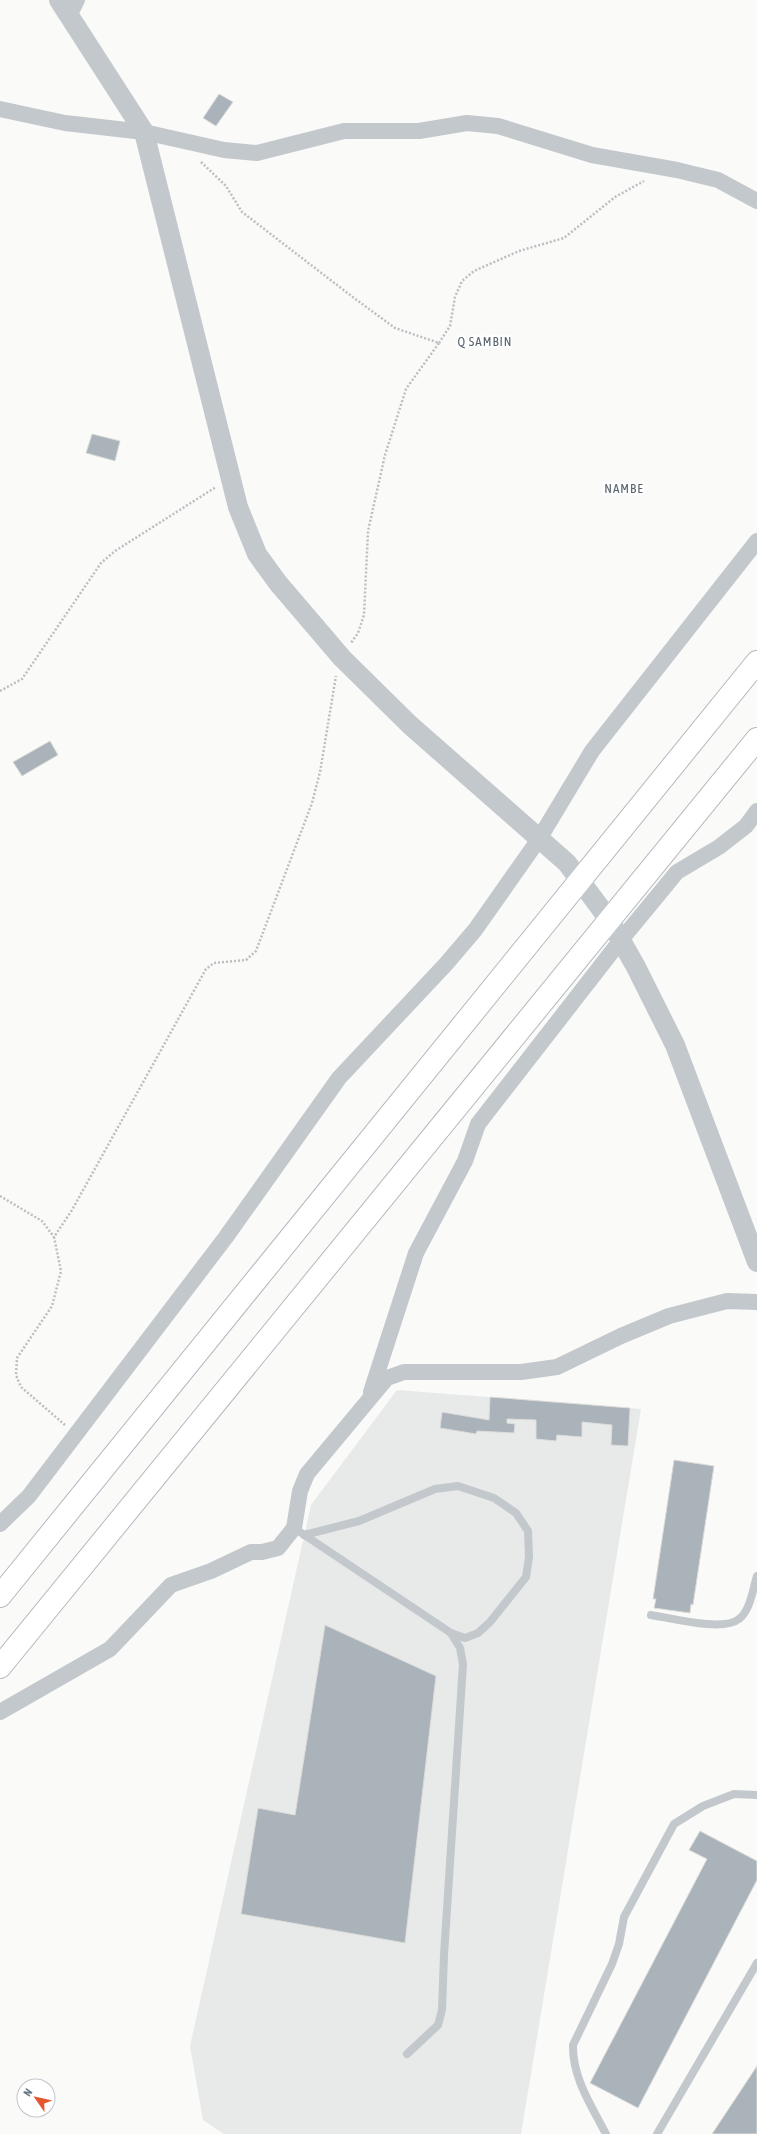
<svg xmlns="http://www.w3.org/2000/svg" width="757" height="2134" font-family="'Asap Condensed',sans-serif">
  <style>
    .built { fill: #e8e9e9 }
    .building { fill: #aab3b9; stroke: #dcdcda }
    .lines { fill: none; stroke-linecap: round; stroke-linejoin: round }
    .trunk-casing { stroke: #b4b9bd; stroke-width: 24 }
    .path { stroke: #bbbfc2; stroke-width: 2.5; stroke-dasharray: 2 2; stroke-linecap: butt }
    .service { stroke: #c3c8cc; stroke-width: 8 }
    .minor { stroke: #c3c8cc; stroke-width: 16 }
    .tertiary { stroke: #c3c8cc; stroke-width: 20 }
    .trunk { stroke: #fff; stroke-width: 22 }
    .labels { text-anchor: middle; stroke-width: 4; stroke-linejoin: round; paint-order: stroke }
    .quarter-label { font-size: 13px; letter-spacing: 1px; fill: #57646e; stroke: #fff }
  </style>
  <rect width="100%" height="100%" fill="#fafaf8"/>
  <polygon class="built" points="397,1390 641,1409 521,2134 224,2134 203,2120 190,2046 311,1505"/>
  <g class="building">
    <polygon points="219,94 233,102 216,126 203,118"/>
    <polygon points="92,434 120,441 115,461 86,453"/>
    <polygon points="50,741 58,755 22,776 13,762"/>
    <polygon points="490,1397 630,1408 628,1446 611,1445 612,1425 582,1422 582,1437 557,1435 556,1441 536,1439 536,1420 507,1419 507,1423 515,1424 514,1433 477,1431 476,1434 440,1428 442,1412 489,1420"/>
    <polygon points="674,1460 714,1466 693,1605 691,1604 690,1613 654,1608 656,1599 653,1599"/>
    <polygon points="325,1625 436,1676 405,1943 241,1914 258,1808 295,1815"/>
    <polygon points="700,1831 757,1861 757,1880 638,2108 590,2083 707,1859 689,1850"/>
    <polygon points="757,2066 757,2134 712,2134"/>
  </g>
  <g class="lines">
    <defs>
      <g id="trunk">
        <polyline points="0,1596 757,662"/>
        <polyline points="0,1667 757,739"/>
      </g>
    </defs>
    <use href="#trunk" class="trunk-casing"/>
    <g class="path">
      <polyline points="201,162 226,186 242,212 354,298 395,328 439,343 406,389 385,455 368,531 364,615 358,633 351,643"/>
      <polyline points="439,343 450,326 455,297 462,281 474,271 519,251 564,238 615,197 644,181"/>
      <polyline points="0,691 22,679 101,563 115,551 216,487"/>
      <polyline points="0,1196 42,1221 54,1237"/>
      <polyline points="65,1425 21,1387 16,1375 17,1358 52,1306 61,1271 54,1237 72,1210 206,969 214,963 246,960 256,951 312,803 320,772 336,676"/>
    </g>
    <g class="service">
      <polyline points="294,1528 451,1633 460,1648 463,1664 444,1955 442,2010 438,2025 407,2054"/>
      <polyline points="304,1535 359,1521 435,1489 458,1486 494,1498 516,1513 528,1531 529,1557 526,1577 490,1622 478,1633 465,1638 451,1633"/>
      <path d="M651,1615C671,1618 723,1632 739,1619C750,1611 753,1589 757,1576"/>
      <path d="M606,2134C592,2107 572,2077 573,2045L612,1964L619,1944L624,1917L674,1824L703,1806L734,1794L757,1795"/>
      <polyline points="657,2134 757,1963"/>
    </g>
    <g class="minor">
      <polyline points="69,16 77,0"/>
      <polyline points="0,109 65,123 144,132 224,150 257,153 344,131 419,131 467,123 498,126 592,155 677,170 718,180 757,201"/>
      <polyline points="371,1392 416,1253 465,1161 478,1124 621,940 677,872 719,847 746,826 757,811"/>
      <polyline points="0,1524 29,1496 226,1237 339,1078 446,964 475,930 539,839 592,751 757,541"/>
      <polyline points="0,1712 110,1649 171,1585 211,1571 251,1552 262,1552 278,1548 294,1528 300,1491 307,1474 387,1378 404,1372 521,1372 557,1367 621,1336 669,1316 727,1301 757,1302"/>
    </g>
    <polyline class="tertiary" points="59,0 144,132 238,507 257,554 278,583 342,658 410,725 567,863 610,921 636,967 675,1045 757,1262"/>
    <use href="#trunk" class="trunk"/>
  </g>
  <g class="labels">
    <g class="quarter-label">
      <text x="485" y="346">Q SAMBIN</text>
      <text x="624" y="493">NAMBE</text>
    </g>
  </g>
  <g transform="translate(36 2098) rotate(304)"><circle r="19" fill="#ffffff" stroke="#c1c8cd"/>
  <path d="M0-3L7 15L0 10L-7 15Z" fill="#e4572e"/>
  <text y="-6" font-size="11" font-weight="bold" text-anchor="middle" fill="#657683">N</text>
  </g>
</svg>
